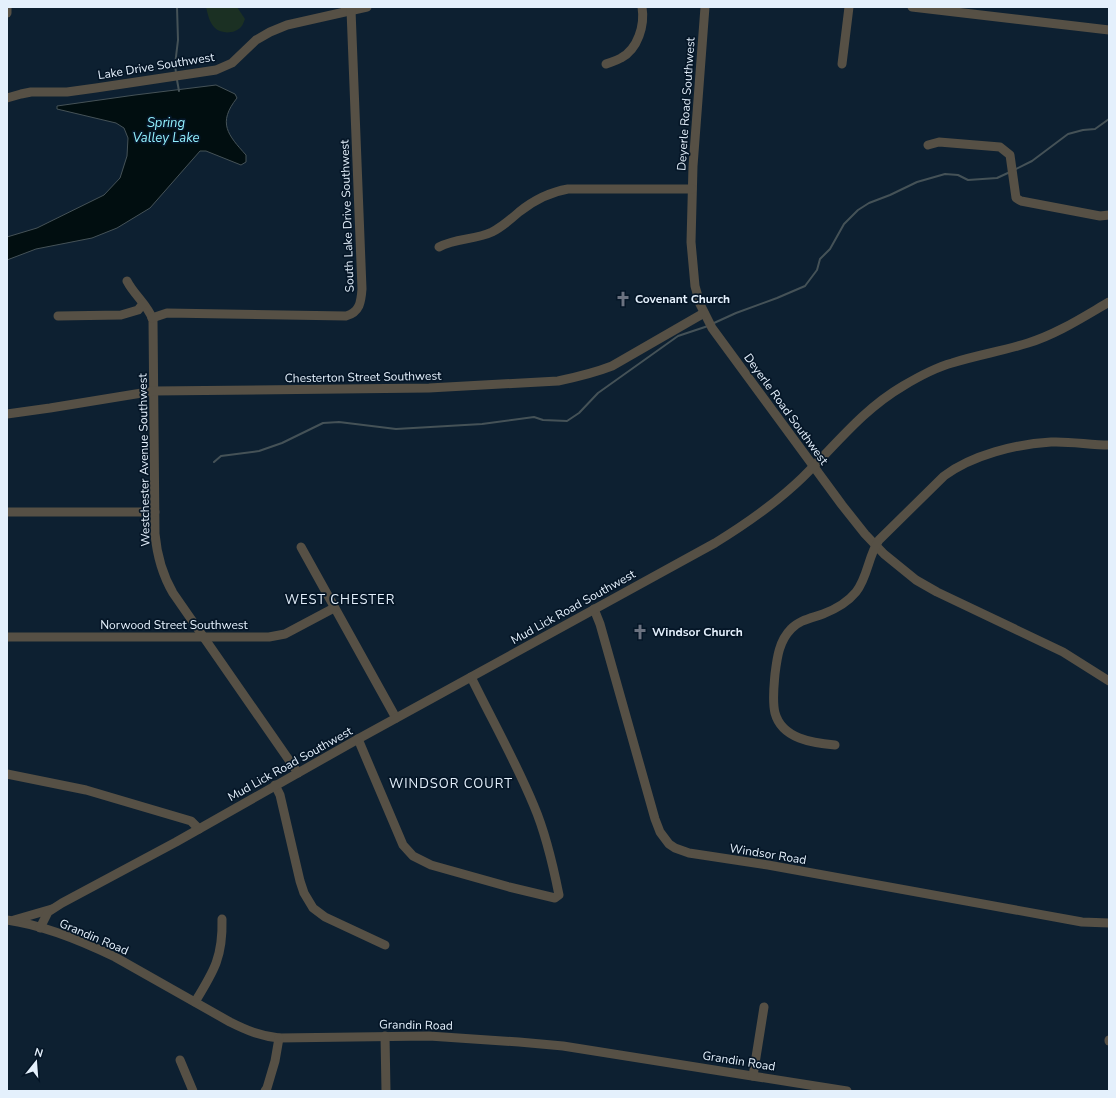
<svg xmlns="http://www.w3.org/2000/svg" width="1116" height="1098" font-family="'Nunito Sans',sans-serif">
  <style>
    .green { fill: #1b3023 }
    .water { fill: #010e10; stroke: #455257 }
    .lines { fill: none; stroke-linecap: round; stroke-linejoin: round }
    .stream { stroke: #455257; stroke-width: 2 }
    .minor { stroke: #565045; stroke-width: 9 }
    .labels { text-anchor: middle; stroke-width: 3.5; stroke-linejoin: round; paint-order: stroke }
    .street-label { font-size: 12px; fill: #e4f0fc; stroke: #051627 }
    .poi-label { font-size: 12px; font-weight: bold; fill: #e4f0fc; stroke: #051627; text-anchor: start }
    .water-label { font-size: 13px; font-style: italic; fill: #92effd; stroke: #051627 }
    .neighbourhood-label { font-size: 13px; letter-spacing: 1px; fill: #e4f0fc; stroke: #051627 }
  </style>
  <rect width="100%" height="100%" fill="#0d2031"/>
  <path class="green" d="M206,7H237L245,19C244,21 243,25 241,27C235,34 221,34 215,28C209,22 208,15 206,7Z"/>
  <path class="water" d="M216,85L235,94L237,98C217,123 228,135 246,155V162L241,165L206,151H200L150,208L117,228L92,238L36,249L7,260V237L37,228L104,195L120,178L127,156L128,138L124,128L116,123L57,109V106L135,95Z"/>
  <g class="lines">
    <g class="stream">
      <polyline points="176,73 175,65 178,40 177,7"/>
      <polyline points="177,80 179,91"/>
      <polyline points="1014,170 1032,161 1068,134 1083,130 1095,129 1109,119"/>
      <polyline points="714,323 736,313 777,298 805,286 817,270 820,259 830,249 844,224 858,210 869,203 890,195 917,182 945,174 958,175 968,180 997,178 1010,172"/>
      <polyline points="214,462 221,456 259,451 282,443 323,423 339,422 396,429 482,424 534,417 543,420 567,421 579,413 598,393 678,336 708,326"/>
    </g>
    <g class="minor">
      <polyline points="705,7 693,166 691,242 695,286 700,304 712,328 842,505 865,534 884,554 916,580 937,592 1063,652 1109,681"/>
      <polyline points="912,7 1109,30"/>
      <polyline points="7,13 7,7"/>
      <path d="M606,64C611,62 616,61 621,58C638,49 645,25 642,7"/>
      <polyline points="842,64 849,7"/>
      <polyline points="7,98 21,94 31,92 67,92 96,88 216,70 232,63 256,40 270,32 287,25 367,7"/>
      <polyline points="928,145 939,142 1000,147 1010,155 1016,198 1021,201 1100,216 1109,215"/>
      <path d="M439,247C456,238 475,240 492,232C502,227 510,220 519,212C534,200 550,192 568,189H692"/>
      <path d="M127,281C134,295 148,305 153,320L155,534C157,556 162,574 173,593L298,773"/>
      <polyline points="58,316 121,315 138,310 143,304"/>
      <path d="M152,318L167,313L346,316C360,312 361,302 362,289L351,10"/>
      <path d="M7,414L50,408L154,391L429,388L558,381C577,377 594,373 612,366L704,313"/>
      <polyline points="7,512 155,512"/>
      <polyline points="301,547 396,718"/>
      <polyline points="594,609 600,624 655,819 660,832 669,844 675,848 689,853 768,865 1082,922 1109,923"/>
      <polyline points="7,637 269,637 285,634 334,608"/>
      <path d="M358,739L403,845L413,856L431,865L509,887L555,898L559,895C553,865 546,834 534,806C516,762 492,720 471,677"/>
      <path d="M835,745C813,743 782,739 775,713C772,701 774,686 775,674C777,658 779,641 791,629C799,620 812,618 823,614C836,609 847,603 856,592C868,577 868,556 879,540L944,476C972,455 1016,444 1051,442C1070,441 1090,445 1109,445"/>
      <polyline points="7,774 86,790 191,821 199,829"/>
      <polyline points="275,785 280,795 300,881 304,893 313,908 325,917 385,945"/>
      <path d="M7,920C43,925 82,941 115,957L230,1022C246,1030 260,1036 279,1038L429,1036L519,1042L563,1046L847,1091"/>
      <polyline points="14,920 52,909"/>
      <path d="M40,928L48,912L62,903L176,842L358,739L715,543C746,524 776,503 802,478C835,446 862,410 903,386C918,377 934,368 952,363C977,355 1003,351 1028,343C1057,334 1083,317 1109,302"/>
      <path d="M195,1002C214,971 223,957 222,919"/>
      <polyline points="385,1036 386,1091"/>
      <polyline points="1109,1040 1109,1041"/>
      <polyline points="180,1060 193,1091"/>
      <polyline points="753,1076 764,1007"/>
      <polyline points="265,1091 267,1088 275,1061 279,1038"/>
    </g>
  </g>
  <defs>
    <symbol id="church-bare" viewBox="-9 -9 18 18"><path d="M-1.2-6h2.4v3.5h3.3v2.4h-3.3V6h-2.4V-.1h-3.3v-2.4h3.3Z" fill="#6b7280" stroke="#051627" stroke-width="2.5" paint-order="stroke"/></symbol>
  </defs>
  <g fill-rule="evenodd">
    <use href="#church-bare" x="612" y="288" width="22" height="22"/>
    <use href="#church-bare" x="629" y="621" width="22" height="22"/>
  </g>
  <g class="labels">
    <g class="street-label">
      <text transform="translate(156 66) rotate(-9)" y="4">Lake Drive Southwest</text>
      <text transform="translate(686 104) rotate(-86)" y="4">Deyerle Road Southwest</text>
      <text transform="translate(347 216) rotate(-92)" y="4">South Lake Drive Southwest</text>
      <text transform="translate(363 377) rotate(-1)" y="4">Chesterton Street Southwest</text>
      <text transform="translate(786 409) rotate(54)" y="4">Deyerle Road Southwest</text>
      <text transform="translate(144 460) rotate(-91)" y="4">Westchester Avenue Southwest</text>
      <text transform="translate(573 607) rotate(-29)" y="4">Mud Lick Road Southwest</text>
      <text x="174" y="629">Norwood Street Southwest</text>
      <text transform="translate(290 764) rotate(-29)" y="4">Mud Lick Road Southwest</text>
      <text transform="translate(768 854) rotate(9)" y="4">Windsor Road</text>
      <text transform="translate(94 937) rotate(23)" y="4">Grandin Road</text>
      <text transform="translate(416 1025) rotate(1)" y="4">Grandin Road</text>
      <text transform="translate(739 1061) rotate(9)" y="4">Grandin Road</text>
    </g>
    <g class="poi-label">
      <text x="635" y="303">Covenant Church</text>
      <text x="652" y="636">Windsor Church</text>
    </g>
    <g class="water-label">
      <text x="166" y="127">Spring<tspan x="166" dy="15">Valley Lake</tspan></text>
    </g>
    <g class="neighbourhood-label">
      <text x="340" y="604">WEST CHESTER</text>
      <text x="451" y="788">WINDSOR COURT</text>
    </g>
  </g>
  <rect width="1116" height="1098" fill="none" stroke="#e4f0fc" stroke-width="16"/>
  <g transform="translate(36 1062) rotate(17)" stroke="#051627" stroke-width="3" paint-order="stroke">
  <path d="M0-3L7 15L0 10L-7 15Z" fill="#e4f0fc"/>
  <text y="-6" font-size="11" font-weight="bold" text-anchor="middle" fill="#e4f0fc">N</text>
  </g>
</svg>
